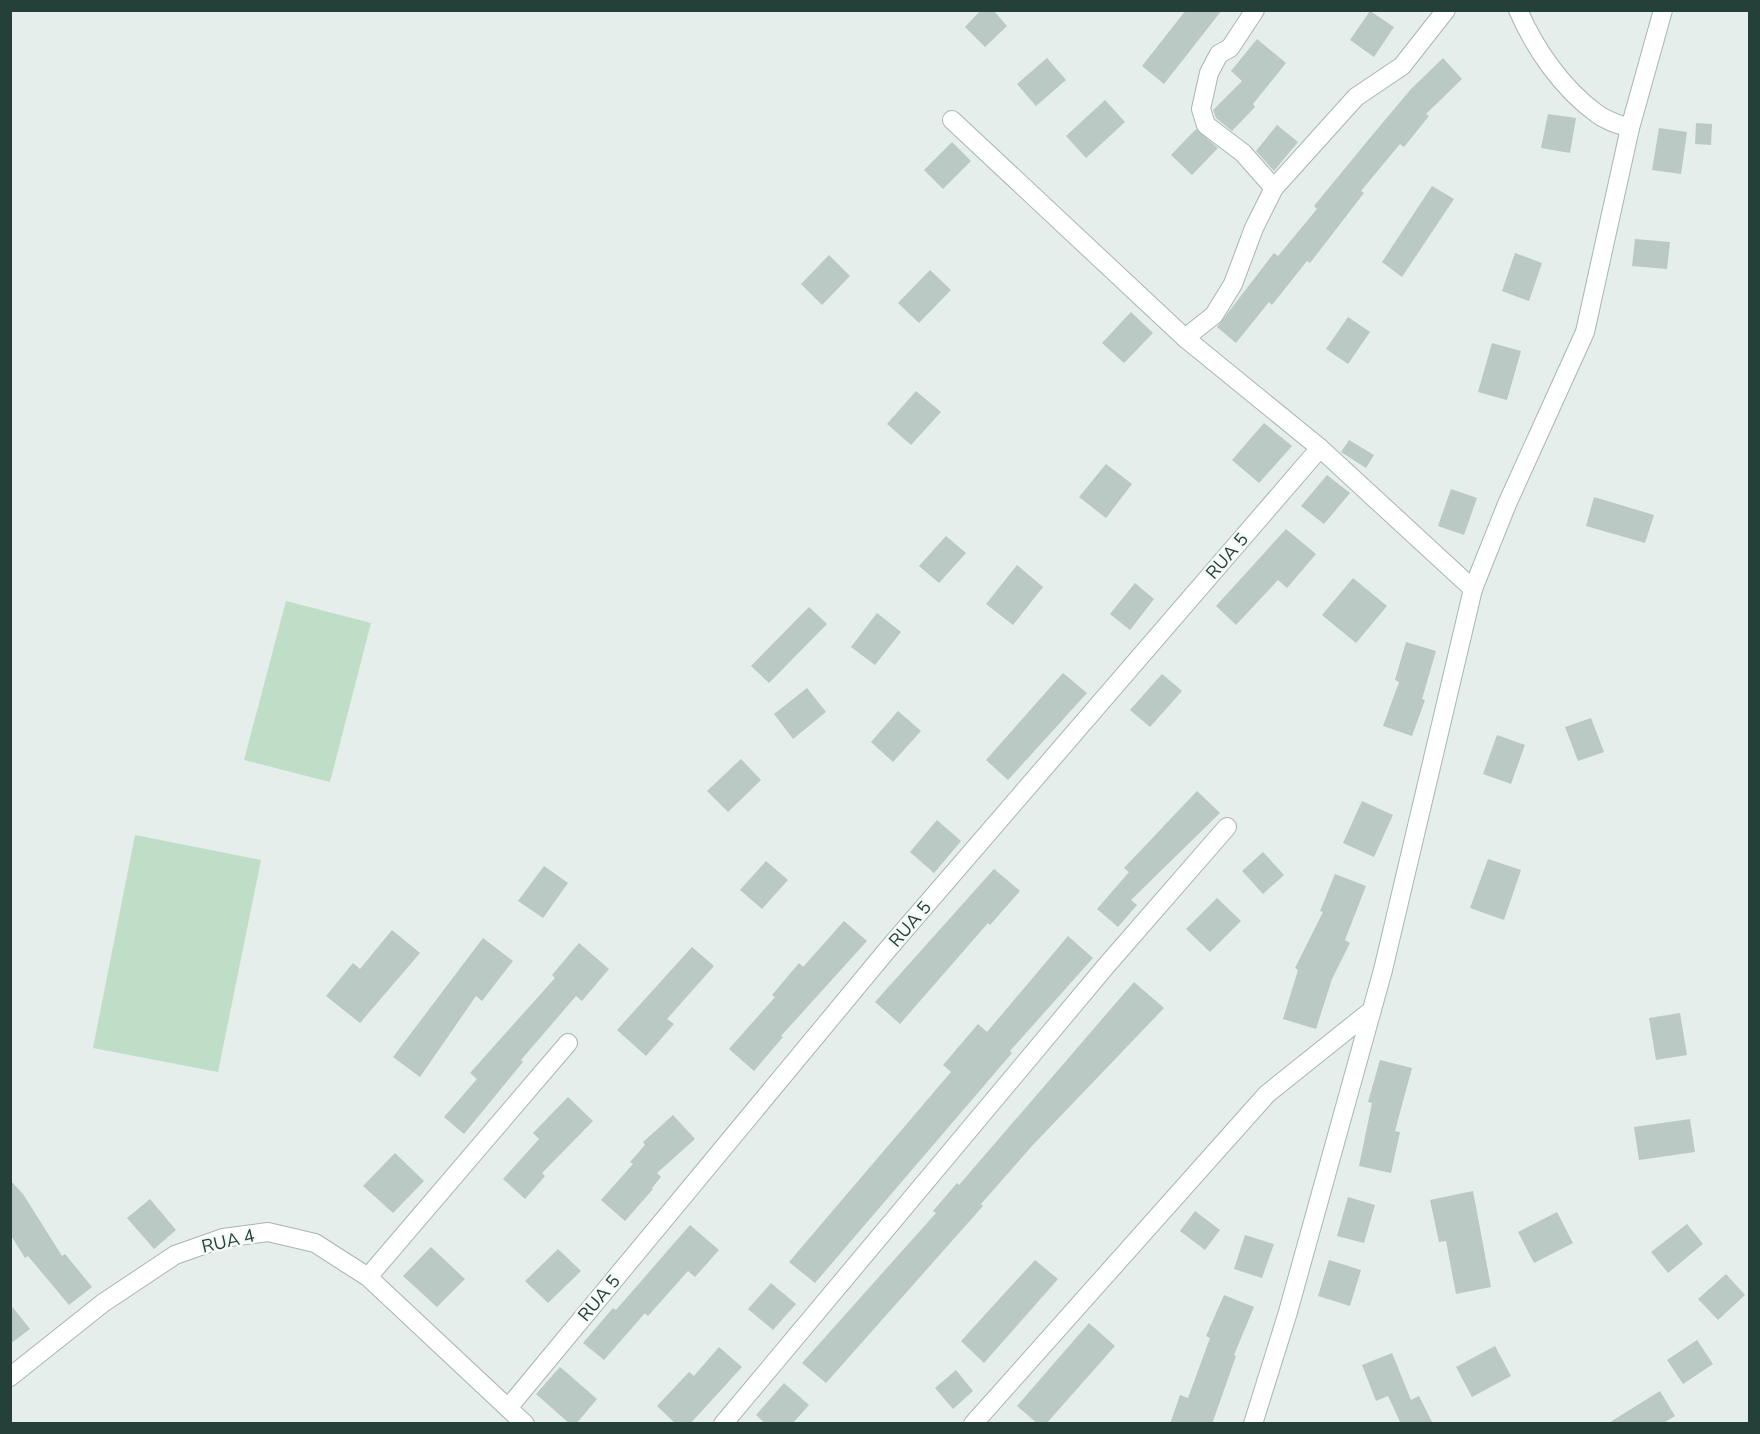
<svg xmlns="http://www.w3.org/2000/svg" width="1760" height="1434" font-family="'Nunito Sans',sans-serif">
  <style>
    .green { fill: #bedec7 }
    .building { fill: #bac9c3 }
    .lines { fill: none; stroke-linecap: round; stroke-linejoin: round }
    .street-casing { stroke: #a7b6b1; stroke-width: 20 }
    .secondary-casing { stroke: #a3b9b2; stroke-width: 20 }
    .street { stroke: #fff; stroke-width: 18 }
    .secondary { stroke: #fff; stroke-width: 18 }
    .labels { text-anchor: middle; stroke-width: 5; stroke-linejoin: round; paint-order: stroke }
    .street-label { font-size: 18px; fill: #244038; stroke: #f5faf8 }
  </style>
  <rect width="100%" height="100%" fill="#e5eeea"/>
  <g class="green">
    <polygon points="286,601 371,623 330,782 244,760"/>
    <polygon points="135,835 261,860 218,1072 93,1048"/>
  </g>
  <g class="building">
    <polygon points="981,10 993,10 1007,26 985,47 965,27"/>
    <polygon points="1186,10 1222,10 1164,84 1142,66"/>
    <polygon points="1370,11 1394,27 1374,57 1350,40"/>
    <polygon points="1257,39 1286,63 1253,104 1255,107 1232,131 1216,118 1213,110 1242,81 1231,71"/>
    <polygon points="1047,58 1066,80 1036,106 1017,84"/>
    <polygon points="1443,58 1462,79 1426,114 1429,116 1404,147 1400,144 1361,191 1364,193 1310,263 1307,261 1272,305 1269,302 1236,343 1217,327 1274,253 1278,256 1317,209 1314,206 1374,133 1411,89"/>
    <polygon points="1105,100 1125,122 1086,158 1066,136"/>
    <polygon points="1548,114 1576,118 1570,153 1541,148"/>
    <polygon points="1696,123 1712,124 1711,145 1695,144"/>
    <polygon points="1277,125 1298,142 1274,171 1256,151"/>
    <polygon points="1659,128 1687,132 1681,174 1652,170"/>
    <polygon points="1196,129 1218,148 1192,175 1171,155"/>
    <polygon points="952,142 971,161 943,189 924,170"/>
    <polygon points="1432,186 1454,199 1402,277 1382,262"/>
    <polygon points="1635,239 1670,242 1667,269 1632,266"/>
    <polygon points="1515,253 1542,263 1529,301 1502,291"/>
    <polygon points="829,255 850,276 822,305 801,284"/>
    <polygon points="930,270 951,290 919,323 898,303"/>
    <polygon points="1131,312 1153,333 1124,363 1102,343"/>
    <polygon points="1348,317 1370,332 1348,364 1326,349"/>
    <polygon points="1492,343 1521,351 1507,400 1478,392"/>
    <polygon points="916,391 941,412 911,445 887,424"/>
    <polygon points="1264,423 1292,446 1259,483 1232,460"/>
    <polygon points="1349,440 1374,455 1366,468 1341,452"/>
    <polygon points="1106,464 1132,484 1106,518 1079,497"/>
    <polygon points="1327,475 1350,493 1324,524 1301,506"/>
    <polygon points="1451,489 1477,498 1464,535 1438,526"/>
    <polygon points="1594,497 1654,515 1645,543 1586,526"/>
    <polygon points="1286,529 1316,554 1287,588 1278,580 1236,625 1216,606"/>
    <polygon points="946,536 966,553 939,583 919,566"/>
    <polygon points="1017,565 1043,587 1013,625 986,604"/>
    <polygon points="1353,578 1387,606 1356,643 1322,615"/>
    <polygon points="1135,583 1154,599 1130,630 1110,614"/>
    <polygon points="809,607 827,624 769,683 751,666"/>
    <polygon points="877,613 901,632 875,665 851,647"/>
    <polygon points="1406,642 1436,651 1422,699 1425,700 1412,736 1383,726 1399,682 1395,680"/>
    <polygon points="1063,673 1087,693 1008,780 986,760"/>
    <polygon points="1162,674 1182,691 1150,727 1130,710"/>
    <polygon points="807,688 826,712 793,739 774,714"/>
    <polygon points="898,711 921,731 893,762 871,742"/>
    <polygon points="1591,718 1604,752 1578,761 1565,727"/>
    <polygon points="1497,735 1525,745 1511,784 1483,774"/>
    <polygon points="741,759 761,780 728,812 707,791"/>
    <polygon points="1197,791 1220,813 1131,900 1137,905 1118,927 1097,909 1129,872 1124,868"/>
    <polygon points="1362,801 1393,815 1374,857 1343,843"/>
    <polygon points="937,820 961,841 934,873 910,852"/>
    <polygon points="1263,852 1284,875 1263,894 1242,871"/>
    <polygon points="1488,859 1521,870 1504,920 1470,908"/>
    <polygon points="766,861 788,880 762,909 740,890"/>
    <polygon points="544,866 568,883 543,918 518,901"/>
    <polygon points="994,869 1020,891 990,925 988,923 900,1024 875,1002"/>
    <polygon points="1335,874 1366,886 1345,940 1350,943 1332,979 1316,1029 1283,1019 1298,970 1295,968 1323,912 1320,911"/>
    <polygon points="1217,898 1241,921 1210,952 1186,929"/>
    <polygon points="844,921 867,941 781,1036 783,1037 754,1071 729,1049 775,997 772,995 799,963 803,967"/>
    <polygon points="392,930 420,953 360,1023 326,996 353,963 360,969"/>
    <polygon points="1068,936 1093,958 1010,1051 1012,1053 815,1283 789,1262 951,1072 943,1065 978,1024 987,1032"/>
    <polygon points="483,938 513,961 482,1001 476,996 420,1077 393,1057"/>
    <polygon points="579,943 609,969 582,1001 576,996 521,1060 523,1062 464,1134 444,1117 477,1079 470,1073 555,978 552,975"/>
    <polygon points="692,947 714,966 667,1019 674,1024 646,1056 617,1030"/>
    <polygon points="1134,982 1164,1008 1032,1146 981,1204 983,1206 826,1383 802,1363 936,1213 933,1211 957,1183 959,1185"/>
    <polygon points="1680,1013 1687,1055 1656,1060 1649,1018"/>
    <polygon points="1380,1060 1412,1068 1395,1131 1400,1132 1391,1173 1359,1166 1372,1103 1368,1102"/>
    <polygon points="568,1097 593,1121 542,1173 545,1176 525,1199 503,1179 539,1139 533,1133"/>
    <polygon points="673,1115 695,1139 657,1173 661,1177 652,1188 653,1189 625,1221 601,1200 633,1164 630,1162 645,1145 643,1142"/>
    <polygon points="1690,1119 1695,1152 1639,1160 1634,1127"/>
    <polygon points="395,1153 424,1181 393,1213 363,1186"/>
    <polygon points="10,1180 23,1194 62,1256 65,1254 92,1287 69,1305 28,1256 25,1258 10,1234"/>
    <polygon points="1473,1191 1491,1287 1456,1294 1446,1241 1439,1242 1430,1200"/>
    <polygon points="1348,1197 1375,1205 1364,1243 1337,1236"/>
    <polygon points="150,1199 176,1230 154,1249 127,1218"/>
    <polygon points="1195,1211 1220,1230 1205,1250 1180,1231"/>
    <polygon points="1557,1212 1573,1243 1534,1263 1518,1232"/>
    <polygon points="1687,1224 1703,1244 1668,1273 1651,1252"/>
    <polygon points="690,1225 719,1250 695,1277 688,1271 648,1316 645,1313 604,1360 583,1343 613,1308 616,1310"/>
    <polygon points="1245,1235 1274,1244 1262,1278 1234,1269"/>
    <polygon points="431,1247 465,1279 437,1307 403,1276"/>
    <polygon points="558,1249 581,1271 548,1303 525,1281"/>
    <polygon points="1035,1260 1058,1279 984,1363 961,1341"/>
    <polygon points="1329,1260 1361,1270 1350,1306 1318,1296"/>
    <polygon points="1726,1274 1745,1295 1718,1320 1698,1299"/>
    <polygon points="771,1283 796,1304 773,1330 748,1309"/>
    <polygon points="1224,1295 1254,1307 1234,1355 1236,1356 1212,1424 1170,1424 1180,1395 1188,1398 1210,1338 1206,1336"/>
    <polygon points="10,1304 30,1329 10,1344"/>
    <polygon points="1089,1323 1115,1346 1046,1424 1038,1424 1017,1406"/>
    <polygon points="1697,1340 1713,1364 1683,1384 1667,1360"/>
    <polygon points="1495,1346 1511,1376 1472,1397 1456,1367"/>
    <polygon points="719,1347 742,1367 690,1424 676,1424 657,1406 689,1372 694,1376"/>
    <polygon points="1392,1353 1411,1400 1419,1396 1433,1424 1401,1424 1388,1396 1376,1401 1362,1365"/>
    <polygon points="560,1367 597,1399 576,1424 570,1424 536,1394"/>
    <polygon points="956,1370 973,1391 953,1409 935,1388"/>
    <polygon points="784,1383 809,1405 792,1424 766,1424 756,1415"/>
    <polygon points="1660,1391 1675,1416 1662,1424 1607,1424"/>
  </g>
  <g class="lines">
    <defs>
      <g id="street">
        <polyline points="1255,10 1230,48 1219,54 1209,73 1201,109 1206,125 1243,153 1274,188"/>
        <path d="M1518,10C1535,49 1562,88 1596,113C1606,121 1618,124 1630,128"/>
        <polyline points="952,120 1185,338 1320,448 1473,589"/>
        <polyline points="1185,338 1214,315 1233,284 1254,228 1274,188 1356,97 1402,66 1446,10"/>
        <polyline points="368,1277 568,1043"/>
        <polyline points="10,1377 103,1303 175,1255 223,1238 268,1232 315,1243 368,1277 525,1424"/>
        <polyline points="508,1408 888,949 1320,448"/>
        <polyline points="723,1424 1106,966 1227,827"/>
        <polyline points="973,1424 1267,1094 1372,1010"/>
      </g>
      <polyline id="secondary" points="1253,1424 1288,1312 1383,970 1473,589 1507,504 1585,332 1630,128 1663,10"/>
    </defs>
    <use href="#street" class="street-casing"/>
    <use href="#secondary" class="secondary-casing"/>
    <use href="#street" class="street"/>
    <use href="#secondary" class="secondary"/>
  </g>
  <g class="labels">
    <g class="street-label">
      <text transform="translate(1227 556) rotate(-49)" y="6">RUA 5</text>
      <text transform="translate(910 924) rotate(-49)" y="6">RUA 5</text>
      <text transform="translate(228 1241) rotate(-13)" y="6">RUA 4</text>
      <text transform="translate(599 1298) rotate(-50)" y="6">RUA 5</text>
    </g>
  </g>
  <rect width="1760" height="1434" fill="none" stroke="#244038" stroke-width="24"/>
</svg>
